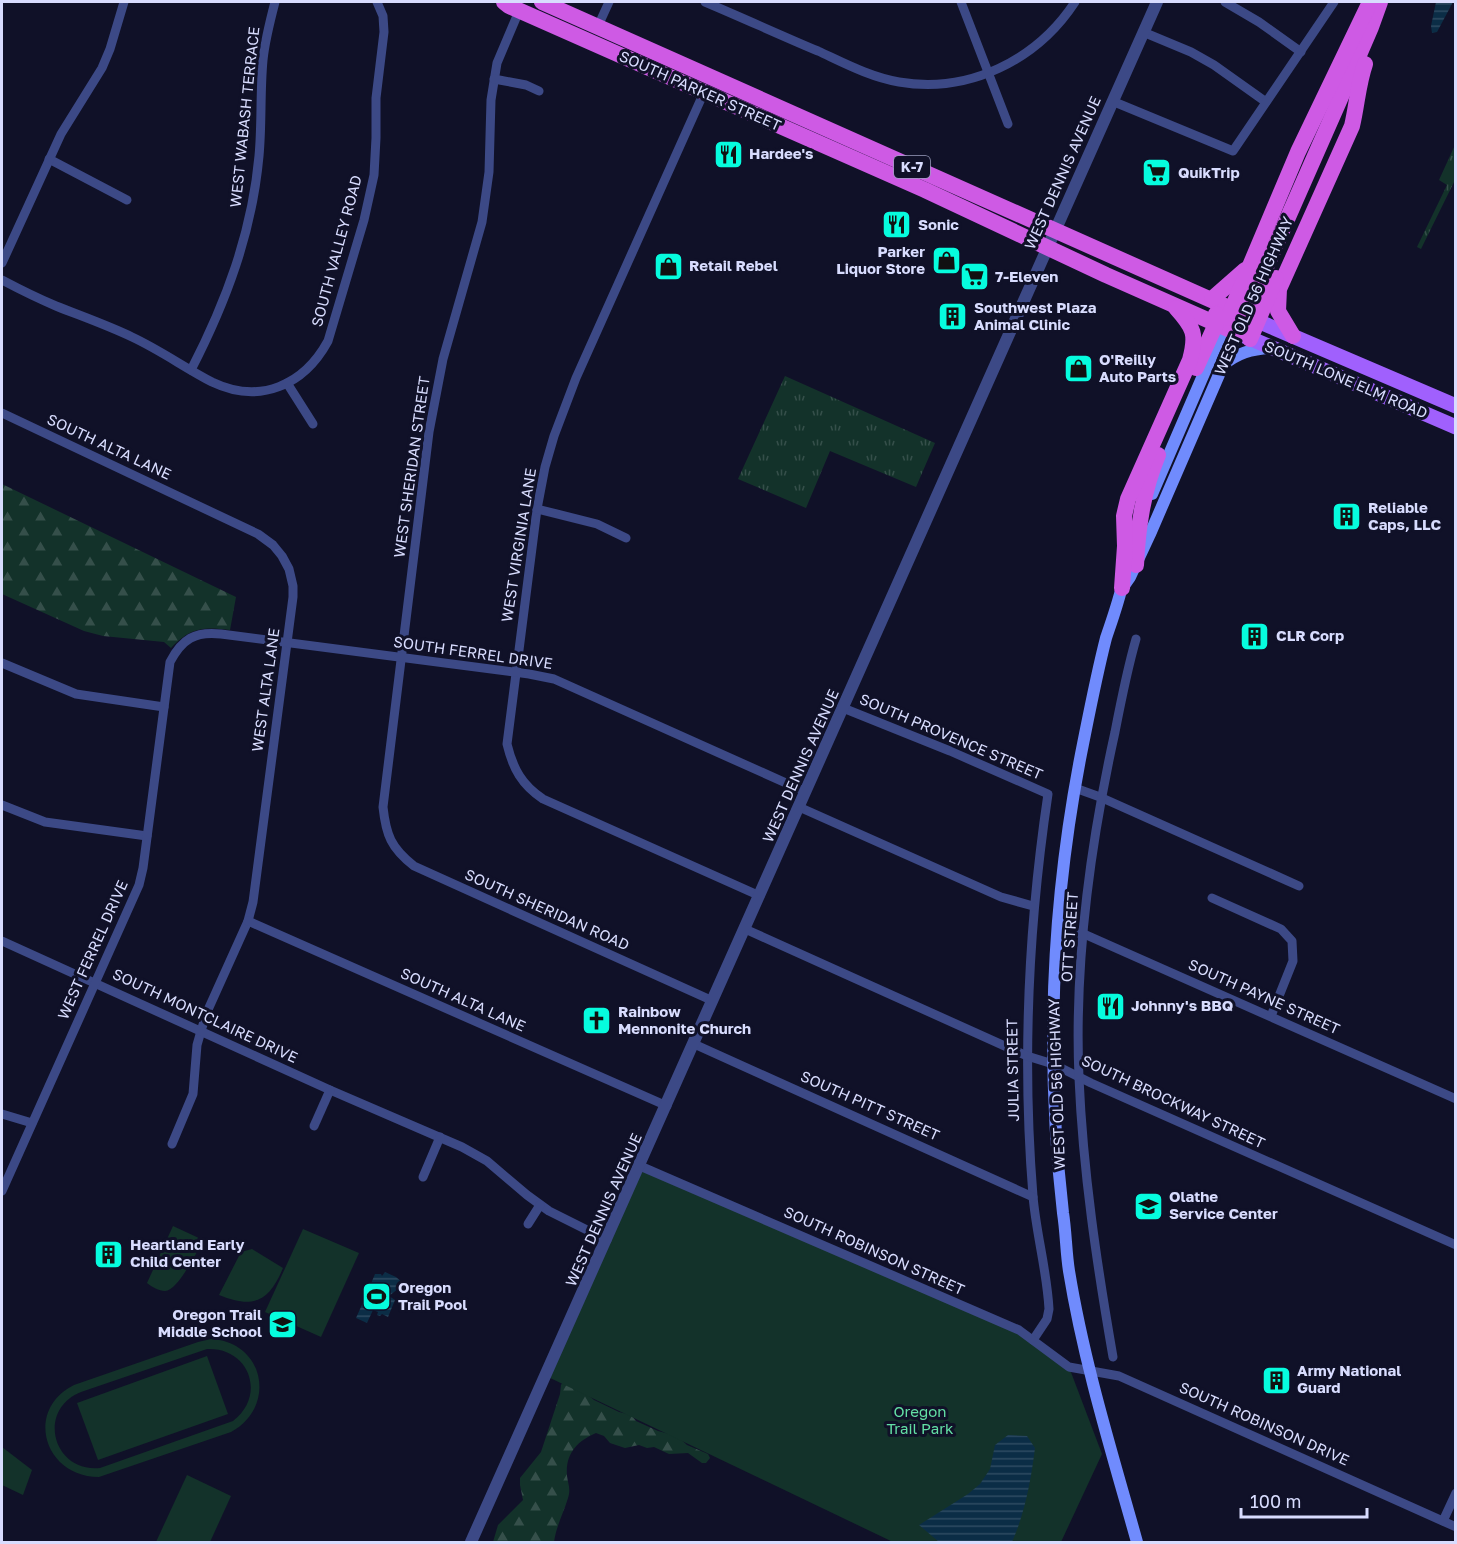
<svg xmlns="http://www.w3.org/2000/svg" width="1457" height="1544" font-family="'Golos Text',sans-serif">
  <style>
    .grass { fill: url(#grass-tufts) }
    .forest { fill: url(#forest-firs) }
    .park { fill: #13322a; fill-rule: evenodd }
    .water { fill: url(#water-rules) }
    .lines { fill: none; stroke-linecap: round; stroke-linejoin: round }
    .minor { stroke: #3c4986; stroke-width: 9 }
    .tertiary { stroke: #3c4986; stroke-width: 12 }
    .secondary { stroke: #708bfd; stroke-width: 12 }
    .primary { stroke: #a060fd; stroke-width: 15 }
    .trunk { stroke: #ce5ae4; stroke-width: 16 }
    .labels { text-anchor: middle; stroke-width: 6; stroke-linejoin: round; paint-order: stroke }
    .shield { fill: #101128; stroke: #9c9fbe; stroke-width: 1.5 }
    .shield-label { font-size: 14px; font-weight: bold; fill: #d8dcfe }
    .street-label { font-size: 15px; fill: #d8dcfe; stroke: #101128 }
    .poi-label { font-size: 15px; font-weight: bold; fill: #d8dcfe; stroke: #101128; text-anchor: start }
    .park-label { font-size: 15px; fill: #63dfa5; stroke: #101128 }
  </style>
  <defs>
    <pattern id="grass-tufts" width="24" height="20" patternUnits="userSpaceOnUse" patternTransform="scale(1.5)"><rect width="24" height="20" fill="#13322a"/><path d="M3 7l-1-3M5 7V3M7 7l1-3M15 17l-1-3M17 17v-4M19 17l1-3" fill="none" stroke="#354f4a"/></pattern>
    <pattern id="forest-firs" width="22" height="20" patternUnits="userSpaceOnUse" patternTransform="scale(1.5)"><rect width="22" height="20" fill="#13322a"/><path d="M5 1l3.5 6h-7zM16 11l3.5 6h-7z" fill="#354f4a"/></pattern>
    <pattern id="water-rules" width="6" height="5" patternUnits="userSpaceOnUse" patternTransform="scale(1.5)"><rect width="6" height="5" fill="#0b2d46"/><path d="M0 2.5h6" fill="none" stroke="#2e4b62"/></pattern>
  </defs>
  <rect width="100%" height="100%" fill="#101128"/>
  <g class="grass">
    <polygon points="1455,145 1455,180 1421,249 1417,247 1447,185 1439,180"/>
    <polygon points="785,376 935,443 916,487 830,451 806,508 738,479"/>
  </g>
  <g class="forest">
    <path d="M2,484L236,597L230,630C203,627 191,627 171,648L164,642L103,636L84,631L2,594Z"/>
    <path d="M566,1377L594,1400L619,1412L631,1415L636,1421L658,1431L677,1436L687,1445L708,1454L710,1458L706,1463H702L688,1453L669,1454L654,1447L647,1448L639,1445L625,1448L610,1443L604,1436L596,1433C577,1441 565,1454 567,1476C568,1484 571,1489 568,1498C563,1514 556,1527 554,1542H493L498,1525L523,1500L520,1485V1478L541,1452L560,1394L561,1385Z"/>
  </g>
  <g class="park">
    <polygon points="640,1166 1019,1330 1069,1367 1102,1454 1061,1542 893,1542 546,1376"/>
    <path d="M173,1226L201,1239L198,1245L201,1246C193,1257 178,1290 165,1291C159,1291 152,1287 147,1283Z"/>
    <polygon points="303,1229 359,1253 321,1337 265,1312"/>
    <path d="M252,1249L283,1268C269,1302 253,1309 219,1295L241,1252Z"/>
    <path d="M211,1339C265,1342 277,1407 231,1432L99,1477C44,1477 24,1410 74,1385L198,1342ZM207,1349C249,1347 267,1395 233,1421L100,1468C53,1473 36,1410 81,1392Z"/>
    <polygon points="207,1356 228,1414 98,1460 77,1403"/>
    <polygon points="2,1447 32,1470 23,1495 2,1485"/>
    <polygon points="187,1475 231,1496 210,1542 156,1542"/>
  </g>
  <g class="water">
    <polygon points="1436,2 1453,2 1437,32 1432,33 1431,26"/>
    <polygon points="385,1272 396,1277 404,1284 389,1296 395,1300 388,1317 382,1314 380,1316 377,1315 378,1312 373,1310 367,1323 356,1318 369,1289 376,1291 370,1286 375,1274 381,1274 382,1276"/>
    <path d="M1008,1435L1027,1436L1035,1448C1031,1480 1025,1513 1012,1542H939L919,1525L968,1494L980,1484L990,1469L995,1445Z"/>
  </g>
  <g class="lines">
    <g class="minor">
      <path d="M705,2C743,18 780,35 818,51C844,63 870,77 899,82C969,94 1037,60 1075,2"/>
      <polyline points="961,2 1008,124"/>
      <polyline points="1225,2 1259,22 1301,52"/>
      <path d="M519,11L497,63L491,100L489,172L482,222L443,359L429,432L383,807C386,835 391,848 414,866L713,1001"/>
      <polyline points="598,26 609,2"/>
      <polyline points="1143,32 1191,52 1214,65 1266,102"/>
      <polyline points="494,79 526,85 539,91"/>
      <path d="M705,90L576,378L554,436L545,467L537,509L507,744C513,769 522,785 543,799L760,896"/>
      <polyline points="1112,101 1233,151 1334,2"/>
      <polyline points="49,159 127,200"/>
      <polyline points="2,263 61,134 102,68 110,49 124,2"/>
      <path d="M2,280C19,289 37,298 56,306C81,316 107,325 132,337C160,350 185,368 212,382C260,405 304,385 328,341L364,220L374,175L376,138V98L384,32L383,16L377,2"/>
      <path d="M191,370C226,302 252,233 259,156C262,124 260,92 263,60C265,40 270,21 275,2"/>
      <polyline points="287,383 313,424"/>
      <polyline points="2,413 258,534 273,545 282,556 289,569 293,586 293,597 253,902 248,921 207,1012 201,1031 197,1045 193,1094 172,1144"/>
      <polyline points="537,509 597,524 626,538"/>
      <polyline points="2,663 76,694 164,707"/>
      <path d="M843,708L950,751L1048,794C1028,928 1022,1061 1033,1196C1036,1233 1047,1271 1049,1309L1047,1319L1033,1340"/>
      <polyline points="1075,788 1100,797 1299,886"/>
      <polyline points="2,805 45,822 147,836"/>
      <polyline points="799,807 1001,897 1033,906"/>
      <polyline points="1212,898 1281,929 1292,941 1293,961 1271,1016"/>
      <polyline points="248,921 667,1106"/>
      <polyline points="745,929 1027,1056 1053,1064 1091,1083 1456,1245"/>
      <polyline points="1058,929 1084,934 1456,1099"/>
      <polyline points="2,941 330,1090 462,1147 487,1161 527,1195 549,1211 607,1240"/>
      <polyline points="694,1044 1033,1197"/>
      <polyline points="2,1114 32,1123"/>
      <polyline points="314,1126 330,1090"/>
      <polyline points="640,1166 1019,1330 1069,1367 1119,1376 1456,1527"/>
      <polyline points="423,1177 440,1137"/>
      <path d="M2,1191L139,885L143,868L170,662C182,639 195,631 221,634L529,674L554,679L806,792"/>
      <polyline points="528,1224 540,1205"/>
      <path d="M1113,1357C1097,1265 1083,1172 1079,1078C1074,962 1090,845 1115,732C1121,701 1127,670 1136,639"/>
      <polyline points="1443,1521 1456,1493"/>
    </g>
    <path class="tertiary" d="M471,1542C700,1029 927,515 1157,2"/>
    <g class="secondary">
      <path d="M1223,365C1238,353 1251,349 1270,348"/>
      <polyline points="1152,494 1224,327"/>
      <path d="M1123,582C1119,601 1112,620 1106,638C1097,673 1090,709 1083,744C1052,898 1045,1056 1063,1213C1066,1232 1066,1252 1069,1271C1084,1363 1112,1453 1137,1542"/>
      <polyline points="1123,587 1130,577 1150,534 1237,333"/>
    </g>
    <g class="primary">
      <polyline points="1246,316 1456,406"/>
      <polyline points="1240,334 1456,427"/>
    </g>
    <g class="trunk">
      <polyline points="504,2 509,6 925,190 1106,275 1237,333 1340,99 1371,27 1380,2"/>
      <polyline points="542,2 1245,315"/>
      <polyline points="1212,299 1245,270"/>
      <polyline points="1228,318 1298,152 1370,2"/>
      <path d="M1293,336L1278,311L1279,289L1352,126C1357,105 1358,84 1365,64"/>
      <polyline points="1250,339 1276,278"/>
      <polyline points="1196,368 1216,324 1216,314"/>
      <path d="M1136,565C1138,526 1143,491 1158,455"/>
      <path d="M1122,588L1125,546L1124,516L1128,499L1190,360C1197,334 1194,328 1176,308"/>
    </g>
  </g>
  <defs>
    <symbol id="restaurant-square" viewBox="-11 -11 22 22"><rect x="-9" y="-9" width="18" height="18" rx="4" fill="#06fcde" stroke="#101128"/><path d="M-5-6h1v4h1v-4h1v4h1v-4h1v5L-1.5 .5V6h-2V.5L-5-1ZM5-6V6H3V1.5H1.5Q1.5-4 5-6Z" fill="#111"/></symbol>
    <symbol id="supermarket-square" viewBox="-11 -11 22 22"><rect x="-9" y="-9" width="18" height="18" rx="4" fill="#06fcde" stroke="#101128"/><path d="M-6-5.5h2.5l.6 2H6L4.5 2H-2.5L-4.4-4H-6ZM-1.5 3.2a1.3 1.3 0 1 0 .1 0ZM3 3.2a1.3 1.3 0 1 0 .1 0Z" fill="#111"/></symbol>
    <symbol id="shop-square" viewBox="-11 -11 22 22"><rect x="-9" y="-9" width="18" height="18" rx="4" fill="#06fcde" stroke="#101128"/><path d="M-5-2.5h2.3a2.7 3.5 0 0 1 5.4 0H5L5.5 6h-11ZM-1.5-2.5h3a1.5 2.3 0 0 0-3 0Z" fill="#111"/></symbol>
    <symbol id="building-square" viewBox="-11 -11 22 22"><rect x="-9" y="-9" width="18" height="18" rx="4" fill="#06fcde" stroke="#101128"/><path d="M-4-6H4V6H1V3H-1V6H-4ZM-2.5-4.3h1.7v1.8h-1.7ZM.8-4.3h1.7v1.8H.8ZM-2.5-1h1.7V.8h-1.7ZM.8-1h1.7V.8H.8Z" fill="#111"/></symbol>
    <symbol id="church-square" viewBox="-11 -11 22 22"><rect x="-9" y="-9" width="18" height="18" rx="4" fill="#06fcde" stroke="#101128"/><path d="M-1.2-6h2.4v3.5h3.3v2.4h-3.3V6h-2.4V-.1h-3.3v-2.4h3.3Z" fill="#111"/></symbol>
    <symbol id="school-square" viewBox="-11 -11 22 22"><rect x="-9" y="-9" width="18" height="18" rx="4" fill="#06fcde" stroke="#101128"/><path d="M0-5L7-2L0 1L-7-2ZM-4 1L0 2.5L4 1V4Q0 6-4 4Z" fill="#111"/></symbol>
    <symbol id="stadium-square" viewBox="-11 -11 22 22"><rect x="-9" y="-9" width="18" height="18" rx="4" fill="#06fcde" stroke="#101128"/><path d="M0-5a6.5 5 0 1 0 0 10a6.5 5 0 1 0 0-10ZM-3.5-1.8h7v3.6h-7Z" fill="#111"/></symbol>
  </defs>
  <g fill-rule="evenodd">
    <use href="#restaurant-square" x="712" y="138" width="33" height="33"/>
    <use href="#supermarket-square" x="1140" y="156" width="33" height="33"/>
    <use href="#restaurant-square" x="880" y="208" width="33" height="33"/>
    <use href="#shop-square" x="930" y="244" width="33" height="33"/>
    <use href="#shop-square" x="652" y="250" width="33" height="33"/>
    <use href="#supermarket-square" x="958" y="260" width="33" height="33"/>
    <use href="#building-square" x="936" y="300" width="33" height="33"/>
    <use href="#shop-square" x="1062" y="352" width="33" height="33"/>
    <use href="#building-square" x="1330" y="500" width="33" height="33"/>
    <use href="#building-square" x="1238" y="620" width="33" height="33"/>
    <use href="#restaurant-square" x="1094" y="990" width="33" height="33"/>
    <use href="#church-square" x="580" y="1004" width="33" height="33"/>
    <use href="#school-square" x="1132" y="1190" width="33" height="33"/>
    <use href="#building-square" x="92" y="1238" width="33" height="33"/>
    <use href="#stadium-square" x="360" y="1280" width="33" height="33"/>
    <use href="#school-square" x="266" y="1308" width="33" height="33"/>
    <use href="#building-square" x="1260" y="1364" width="33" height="33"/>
  </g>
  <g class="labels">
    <rect class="shield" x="894" y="156" width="36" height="22" rx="4.5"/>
    <g class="shield-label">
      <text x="912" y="172">K-7</text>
    </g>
    <g class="street-label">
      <text transform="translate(700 91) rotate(24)" y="5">SOUTH PARKER STREET</text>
      <text transform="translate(245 117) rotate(-84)" y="5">WEST WABASH TERRACE</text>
      <text transform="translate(1063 173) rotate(-66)" y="5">WEST DENNIS AVENUE</text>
      <text transform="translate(337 251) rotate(-75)" y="5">SOUTH VALLEY ROAD</text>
      <text transform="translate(1254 296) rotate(-66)" y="5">WEST OLD 56 HIGHWAY</text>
      <text transform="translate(1346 380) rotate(23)" y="5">SOUTH LONE ELM ROAD</text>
      <text transform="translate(109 447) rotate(25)" y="5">SOUTH ALTA LANE</text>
      <text transform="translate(412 467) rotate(-82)" y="5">WEST SHERIDAN STREET</text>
      <text transform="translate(519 545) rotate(-81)" y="5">WEST VIRGINIA LANE</text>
      <text transform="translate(473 653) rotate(8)" y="5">SOUTH FERREL DRIVE</text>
      <text transform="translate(266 690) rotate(-82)" y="5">WEST ALTA LANE</text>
      <text transform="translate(951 737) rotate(23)" y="5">SOUTH PROVENCE STREET</text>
      <text transform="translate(801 766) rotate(-66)" y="5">WEST DENNIS AVENUE</text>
      <text transform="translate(547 910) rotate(24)" y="5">SOUTH SHERIDAN ROAD</text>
      <text transform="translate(1070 937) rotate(-86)" y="5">OTT STREET</text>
      <text transform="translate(93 950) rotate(-66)" y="5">WEST FERREL DRIVE</text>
      <text transform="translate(1264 997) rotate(24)" y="5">SOUTH PAYNE STREET</text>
      <text transform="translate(463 1000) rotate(24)" y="5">SOUTH ALTA LANE</text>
      <text transform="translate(205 1016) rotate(25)" y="5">SOUTH MONTCLAIRE DRIVE</text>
      <text transform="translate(1013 1070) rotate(-91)" y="5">JULIA STREET</text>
      <text transform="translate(1057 1084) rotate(-92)" y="5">WEST OLD 56 HIGHWAY</text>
      <text transform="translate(1173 1102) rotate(25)" y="5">SOUTH BROCKWAY STREET</text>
      <text transform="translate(870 1106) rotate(24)" y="5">SOUTH PITT STREET</text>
      <text transform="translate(604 1210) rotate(-66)" y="5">WEST DENNIS AVENUE</text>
      <text transform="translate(874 1251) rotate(24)" y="5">SOUTH ROBINSON STREET</text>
      <text transform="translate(1264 1424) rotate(24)" y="5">SOUTH ROBINSON DRIVE</text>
    </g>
    <g class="poi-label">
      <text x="749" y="159">Hardee's</text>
      <text x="1178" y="178">QuikTrip</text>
      <text x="918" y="230">Sonic</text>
      <text x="925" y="257" text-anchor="end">Parker<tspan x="925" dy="17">Liquor Store</tspan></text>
      <text x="689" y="271">Retail Rebel</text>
      <text x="995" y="282">7-Eleven</text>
      <text x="974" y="313">Southwest Plaza<tspan x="974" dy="17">Animal Clinic</tspan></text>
      <text x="1099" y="365">O'Reilly<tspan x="1099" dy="17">Auto Parts</tspan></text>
      <text x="1368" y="513">Reliable<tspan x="1368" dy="17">Caps, LLC</tspan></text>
      <text x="1276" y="641">CLR Corp</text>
      <text x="1131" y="1011">Johnny's BBQ</text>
      <text x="618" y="1017">Rainbow<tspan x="618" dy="17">Mennonite Church</tspan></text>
      <text x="1169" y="1202">Olathe<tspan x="1169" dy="17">Service Center</tspan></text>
      <text x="130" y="1250">Heartland Early<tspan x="130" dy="17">Child Center</tspan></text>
      <text x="398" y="1293">Oregon<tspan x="398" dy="17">Trail Pool</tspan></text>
      <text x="262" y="1320" text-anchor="end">Oregon Trail<tspan x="262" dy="17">Middle School</tspan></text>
      <text x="1297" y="1376">Army National<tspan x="1297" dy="17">Guard</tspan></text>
    </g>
    <g class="park-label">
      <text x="920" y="1417">Oregon<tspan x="920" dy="17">Trail Park</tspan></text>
    </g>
  </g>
  <rect width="1457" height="1544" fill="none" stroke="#d8dcfe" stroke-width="6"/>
  <path d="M1241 1508v9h126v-9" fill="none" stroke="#d8dcfe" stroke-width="3"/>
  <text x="1250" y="1508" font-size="18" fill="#d8dcfe" stroke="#101128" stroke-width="4.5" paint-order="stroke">100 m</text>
</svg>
